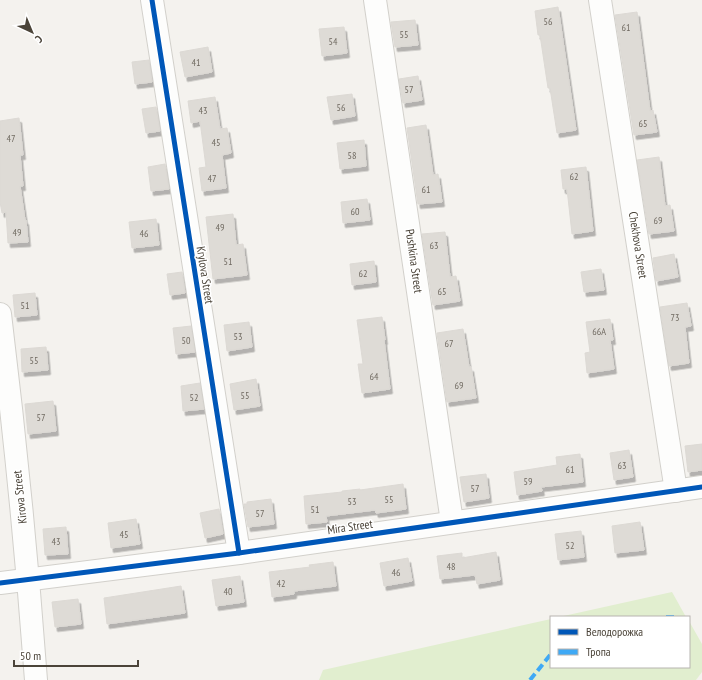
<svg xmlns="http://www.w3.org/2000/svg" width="702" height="680" font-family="'PT Sans Narrow',sans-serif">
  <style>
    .green { fill: #e1eecf }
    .building { fill: #dedbd6; stroke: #dcd9d4; filter: url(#shadow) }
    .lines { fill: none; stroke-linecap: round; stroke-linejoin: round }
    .minor-casing { stroke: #d2d0cb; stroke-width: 24 }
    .minor { stroke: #fdfdfc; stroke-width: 22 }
    .quiet { stroke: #3fa9f5; stroke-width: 4; stroke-dasharray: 8 4; stroke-linecap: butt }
    .cycleway-casing { stroke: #fff; stroke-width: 8 }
    .cycleway { stroke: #0057b8; stroke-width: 5 }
    .labels { text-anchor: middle; stroke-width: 3; stroke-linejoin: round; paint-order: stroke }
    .number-label { font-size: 10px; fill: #706a61 }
    .street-label { font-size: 12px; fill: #4b4439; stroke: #fff }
  </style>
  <defs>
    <filter id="shadow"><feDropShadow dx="2.5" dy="4.5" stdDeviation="0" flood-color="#0004"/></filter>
  </defs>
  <rect width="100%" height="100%" fill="#f4f2ee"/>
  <g class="green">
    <polygon points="672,592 686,617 559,617"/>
    <polygon points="551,619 551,667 689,667 689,621 702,644 702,672 696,680 319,680 323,670"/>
  </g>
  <g class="building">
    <polygon points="558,7 576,130 557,133 550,88 548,88 540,35 538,35 535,11"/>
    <polygon points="637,12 650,111 653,110 657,132 634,135 615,15"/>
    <polygon points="415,20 418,45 395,47 391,22"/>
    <polygon points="344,27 347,53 322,56 319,29"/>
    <polygon points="208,47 212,72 185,77 180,52"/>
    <polygon points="149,60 152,82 135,84 132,62"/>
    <polygon points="418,76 422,100 403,103 399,79"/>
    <polygon points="352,94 355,116 331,120 327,97"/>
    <polygon points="215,97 220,129 227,128 231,153 222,155 226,188 202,191 199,168 206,167 200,121 191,123 188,101"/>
    <polygon points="156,107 160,131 146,133 142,109"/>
    <polygon points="19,118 23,155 20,155 23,186 20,186 25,220 26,220 28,242 8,243 6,212 2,213 0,202 0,121"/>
    <polygon points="426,125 433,175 438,174 442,202 418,204 407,128"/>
    <polygon points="364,140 366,166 340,169 337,143"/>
    <polygon points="659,157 665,206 670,205 674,231 649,234 637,160"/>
    <polygon points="165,164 169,189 151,191 148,167"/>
    <polygon points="586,167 593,231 572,234 567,189 563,189 561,170"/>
    <polygon points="367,199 370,220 343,223 341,202"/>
    <polygon points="233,214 236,245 243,244 247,275 213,279 206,217"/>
    <polygon points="156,219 159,245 132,248 129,222"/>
    <polygon points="445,232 450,277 456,276 460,301 433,305 422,234"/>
    <polygon points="674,254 678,277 656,281 653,258"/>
    <polygon points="374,261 376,282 352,285 350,264"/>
    <polygon points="601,269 604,290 584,292 581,272"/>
    <polygon points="182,272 185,293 170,295 167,274"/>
    <polygon points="35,293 37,315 15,317 13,295"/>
    <polygon points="687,303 691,326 685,327 689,363 669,366 660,307"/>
    <polygon points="382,317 385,340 384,340 390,389 362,393 358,364 363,364 357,320"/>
    <polygon points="610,319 613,340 610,340 614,369 587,373 585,353 590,352 586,322"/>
    <polygon points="249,322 252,347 227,351 224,325"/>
    <polygon points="191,326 195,352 176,354 173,328"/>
    <polygon points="463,329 469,367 471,367 476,398 447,402 437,333"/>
    <polygon points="46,347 48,370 22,372 21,349"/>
    <polygon points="256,379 260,406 234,410 230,384"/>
    <polygon points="200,383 204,409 183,411 181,386"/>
    <polygon points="53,401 56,431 28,434 25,404"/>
    <polygon points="702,444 702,470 688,472 685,446"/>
    <polygon points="629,450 633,477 614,480 610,453"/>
    <polygon points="580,454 583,482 541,487 542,491 517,495 514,472 557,465 556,457"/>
    <polygon points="486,474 489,498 464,502 460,477"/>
    <polygon points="403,484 406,509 376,513 375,510 326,516 327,522 306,524 304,496 342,492 342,491 360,489 360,490"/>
    <polygon points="271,499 274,524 248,527 244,504 247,504 247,502"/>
    <polygon points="219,509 223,534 205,538 200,513"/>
    <polygon points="136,519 140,544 111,548 108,523"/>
    <polygon points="640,522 644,550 615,553 612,526"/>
    <polygon points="66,527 68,554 45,555 43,529"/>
    <polygon points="581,531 584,557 558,560 555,534"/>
    <polygon points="496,552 500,580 477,584 475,575 440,579 437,556 462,553 462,558"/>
    <polygon points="408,558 412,581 384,586 380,563"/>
    <polygon points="333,562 336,586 294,591 294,594 272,597 269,572 310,567 309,565"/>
    <polygon points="240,576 244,602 216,606 212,580"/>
    <polygon points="181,586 185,613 107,624 104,598"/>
    <polygon points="78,599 81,624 55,627 52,602"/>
  </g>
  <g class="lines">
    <defs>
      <g id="minor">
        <polyline points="152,0 239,553"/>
        <polyline points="375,0 452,522"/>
        <polyline points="600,0 676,491"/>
        <path d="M0,314C15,436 27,558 36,680"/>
        <polyline points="0,583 239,553 702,487"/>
      </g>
    </defs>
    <use href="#minor" class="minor-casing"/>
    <use href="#minor" class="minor"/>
    <g class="quiet">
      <polyline points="666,617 675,617"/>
      <polyline points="530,680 551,654"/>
    </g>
    <defs>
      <g id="cycleway">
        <polyline points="152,0 239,553"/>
        <polyline points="0,583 239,553 702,487"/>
      </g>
    </defs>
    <use href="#cycleway" class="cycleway-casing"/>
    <use href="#cycleway" class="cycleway"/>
  </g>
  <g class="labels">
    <g class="number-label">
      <text x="548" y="25">56</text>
      <text x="626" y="31">61</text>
      <text x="404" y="38">55</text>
      <text x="333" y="45">54</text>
      <text x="196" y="66">41</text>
      <text x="409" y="93">57</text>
      <text x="341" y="111">56</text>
      <text x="203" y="114">43</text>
      <text x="643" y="127">65</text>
      <text x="11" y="142">47</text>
      <text x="216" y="146">45</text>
      <text x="352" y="159">58</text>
      <text x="574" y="180">62</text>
      <text x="212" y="182">47</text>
      <text x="426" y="193">61</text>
      <text x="355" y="215">60</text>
      <text x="658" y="224">69</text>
      <text x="220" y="231">49</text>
      <text x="17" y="236">49</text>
      <text x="144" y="237">46</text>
      <text x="434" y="249">63</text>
      <text x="228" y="265">51</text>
      <text x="363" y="277">62</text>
      <text x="442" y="295">65</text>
      <text x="25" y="309">51</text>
      <text x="675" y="321">73</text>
      <text x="599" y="335">66А</text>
      <text x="238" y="340">53</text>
      <text x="186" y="344">50</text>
      <text x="449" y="347">67</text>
      <text x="34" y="364">55</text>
      <text x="374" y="380">64</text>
      <text x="459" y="389">69</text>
      <text x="245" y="399">55</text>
      <text x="194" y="401">52</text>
      <text x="41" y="421">57</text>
      <text x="622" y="469">63</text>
      <text x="570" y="473">61</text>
      <text x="528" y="485">59</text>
      <text x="475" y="492">57</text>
      <text x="389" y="503">55</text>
      <text x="352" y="505">53</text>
      <text x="315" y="513">51</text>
      <text x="260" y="517">57</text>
      <text x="124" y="538">45</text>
      <text x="56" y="545">43</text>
      <text x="570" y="549">52</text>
      <text x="451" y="570">48</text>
      <text x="396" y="576">46</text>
      <text x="281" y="587">42</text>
      <text x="228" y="595">40</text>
    </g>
    <g class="street-label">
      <text transform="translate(638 245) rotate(81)" y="4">Chekhova Street</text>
      <text transform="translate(414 261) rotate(82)" y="4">Pushkina Street</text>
      <text transform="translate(205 275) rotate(81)" y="4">Krylova Street</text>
      <text transform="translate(20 497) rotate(-96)" y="4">Kirova Street</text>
      <text transform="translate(350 527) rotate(-8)" y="4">Mira Street</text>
    </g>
  </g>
  <rect x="550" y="616" width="140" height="52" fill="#ffffff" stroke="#b7b4b0"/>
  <rect x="558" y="629" width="20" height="6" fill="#0057b8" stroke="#b7b4b0"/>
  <text x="586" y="636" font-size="12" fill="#4b4439">Велодорожка</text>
  <rect x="558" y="649" width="20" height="6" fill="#3fa9f5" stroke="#b7b4b0"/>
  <text x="586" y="656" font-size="12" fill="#4b4439">Тропа</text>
  <g transform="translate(32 32) rotate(136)" stroke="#ffffff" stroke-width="3" paint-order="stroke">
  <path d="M0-3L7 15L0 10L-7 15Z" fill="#4b4439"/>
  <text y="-6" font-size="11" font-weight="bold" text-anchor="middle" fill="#4b4439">С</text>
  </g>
  <path d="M14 660v6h124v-6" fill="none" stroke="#4b4439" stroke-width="2"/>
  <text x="20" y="660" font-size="12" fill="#4b4439" stroke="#ffffff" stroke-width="3" paint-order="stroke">50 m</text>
</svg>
